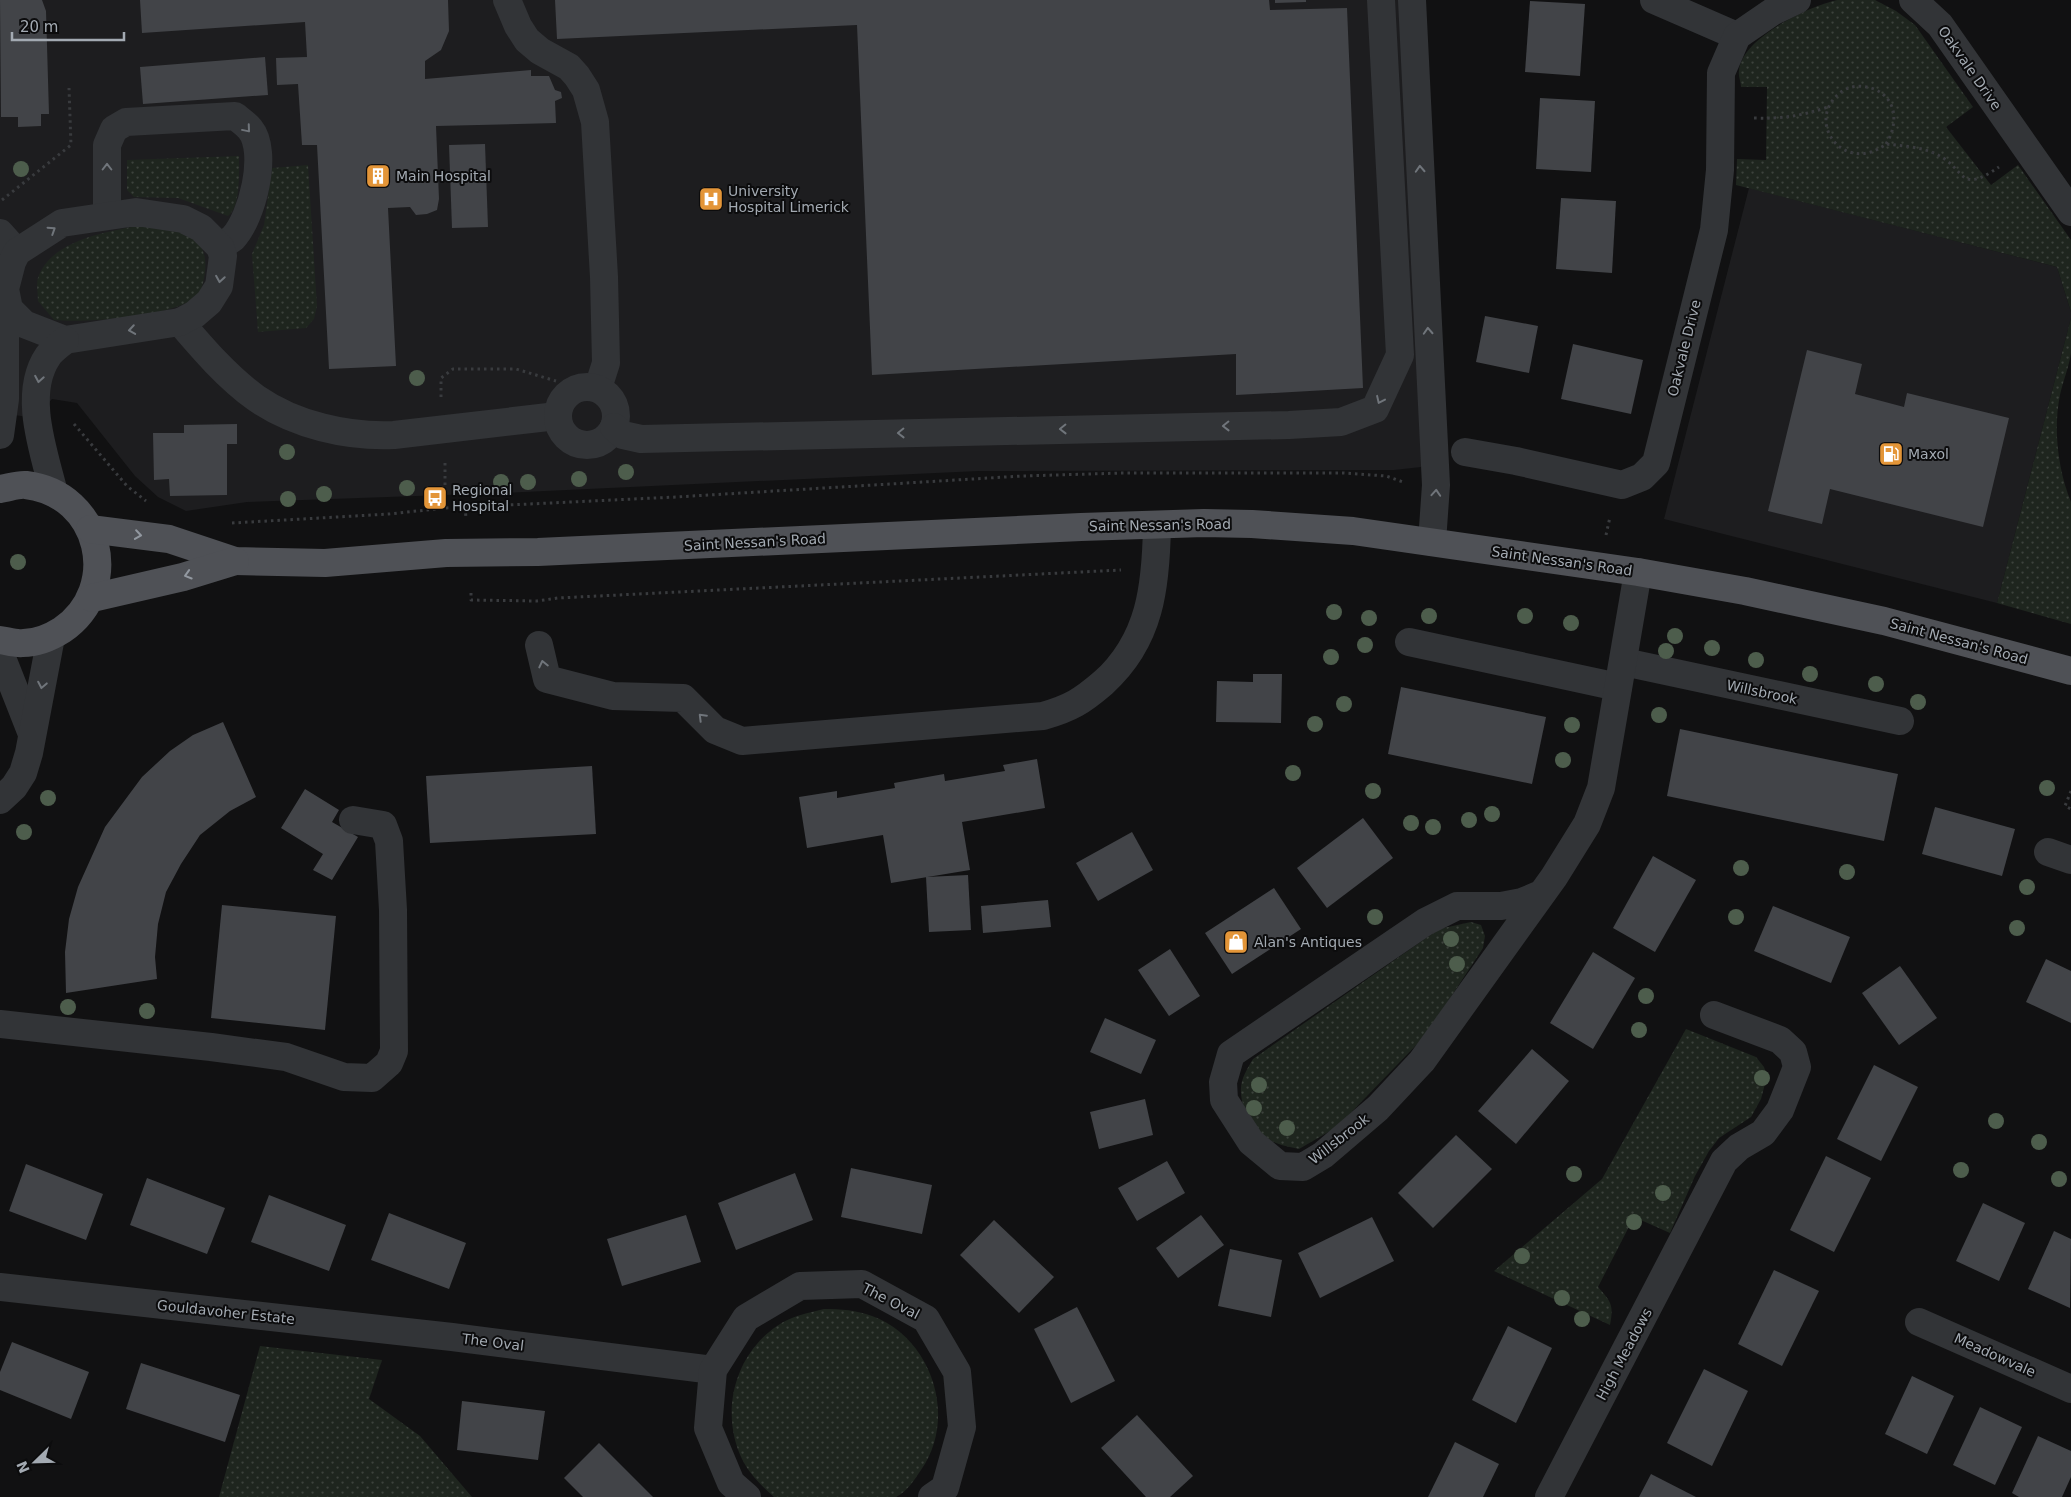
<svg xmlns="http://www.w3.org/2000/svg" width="2071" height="1497" font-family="'DejaVu Sans',sans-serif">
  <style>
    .built { fill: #1d1d1f }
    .grass { fill: url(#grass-dots) }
    .building { fill: #424448 }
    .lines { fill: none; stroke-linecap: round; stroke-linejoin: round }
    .path { stroke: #393b3e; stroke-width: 3; stroke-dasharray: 2.5 4; stroke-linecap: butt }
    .minor { stroke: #323437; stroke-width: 28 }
    .major { stroke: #4f5156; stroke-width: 28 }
    .tree { fill: #4d5d4c }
    .oneway { stroke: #70757b }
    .oneway2 { stroke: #9298a0 }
    .labels { text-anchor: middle; stroke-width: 4; stroke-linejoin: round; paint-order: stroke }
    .street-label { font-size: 14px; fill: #a3aab2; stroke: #0c0c0d }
    .poi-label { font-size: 14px; fill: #a3aab2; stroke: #0c0c0d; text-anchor: start }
  </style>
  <defs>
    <pattern id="grass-dots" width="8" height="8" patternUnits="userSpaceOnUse" patternTransform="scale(1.25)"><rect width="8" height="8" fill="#1e251e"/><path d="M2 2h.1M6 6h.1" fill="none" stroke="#3c423c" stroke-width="1.8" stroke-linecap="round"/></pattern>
  </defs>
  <rect width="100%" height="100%" fill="#111112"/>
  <g class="built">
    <polygon points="0,0 1423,0 1421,467 1394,470 979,471 500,493 247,502 186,511 158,497 135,476 77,403 52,399 35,418 0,413"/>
    <polygon points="1749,188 2057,267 2071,312 2071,318 1997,603 1664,519"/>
  </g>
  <g class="grass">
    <path d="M1837,0H1875L1896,11L1915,25L1973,107L1946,127L1991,185L2018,165L2071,240V312L2057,267L1736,185L1737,159L1766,160L1767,87H1741C1741,82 1738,76 1739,71C1741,38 1810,6 1837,0Z"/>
    <path d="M239,156C239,171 241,207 228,216L178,198L134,197L127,190V160Z"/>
    <polygon points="308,165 317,306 314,319 306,328 258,332 252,254 264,225 272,168"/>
    <path d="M137,226C168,228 210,228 205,272C204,280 202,291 196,297C172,317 85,323 54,320L38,301C38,294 36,284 38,278C50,241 105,232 137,226Z"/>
    <path d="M2071,318C2071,329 2071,342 2071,353C2069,367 2063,381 2060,395C2053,429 2058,470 2071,502V624L1997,603Z"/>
    <path d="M1471,922L1481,925L1485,936L1483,948L1426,1035L1337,1127L1299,1149C1292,1147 1283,1146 1276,1143C1258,1136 1241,1111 1241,1092C1240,1080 1247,1069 1253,1059L1439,929Z"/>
    <path d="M1686,1029L1756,1057L1764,1067L1767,1076L1761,1099L1751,1117L1719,1138L1709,1151L1695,1176L1670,1233L1634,1217L1598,1287C1611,1302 1614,1304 1610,1325L1494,1271L1602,1179Z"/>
    <path d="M824,1309C841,1309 856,1310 872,1316C932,1338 958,1417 921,1470C915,1479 906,1493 896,1497C889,1497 876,1497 869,1497C838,1497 806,1497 774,1497C762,1486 750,1475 742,1459C720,1413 734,1355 777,1326C791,1316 808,1313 824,1309Z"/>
    <polygon points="260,1346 382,1360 369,1399 420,1436 472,1497 219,1497"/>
  </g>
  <g class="building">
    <polygon points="0,0 42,0 46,11 49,114 41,114 41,126 18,127 18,117 1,117"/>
    <polygon points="140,0 448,0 449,31 441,50 425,61 425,79 531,70 531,76 549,76 555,90 561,92 562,98 555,101 556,123 436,126 439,199 437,210 427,214 416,215 410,207 388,208 396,366 329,369 317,145 302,145 298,84 277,85 276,58 307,57 305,22 142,33"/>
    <polygon points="555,0 1269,0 1270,10 1347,8 1363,388 1236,395 1236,354 872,375 857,25 557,39"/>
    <polygon points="1275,0 1306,0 1306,2 1275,3"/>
    <polygon points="1530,1 1585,4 1580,76 1525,72"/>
    <polygon points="265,57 268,95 143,104 140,67"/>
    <polygon points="1540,98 1595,101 1591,172 1536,169"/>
    <polygon points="485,144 488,227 452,228 449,145"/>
    <polygon points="1561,198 1616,201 1612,273 1556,269"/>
    <polygon points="1485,316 1538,326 1529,373 1476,362"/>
    <polygon points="1573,344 1643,360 1631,414 1561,399"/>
    <polygon points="1807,350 1862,364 1855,394 1904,407 1907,393 2009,418 1983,527 1830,489 1822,524 1768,511"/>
    <polygon points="237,424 237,444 227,444 227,495 170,496 169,479 154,480 153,433 184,433 184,425"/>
    <polygon points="1253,674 1282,674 1281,723 1216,722 1217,681 1253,682"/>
    <polygon points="1401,687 1546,717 1532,784 1388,754"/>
    <polygon points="223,722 256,797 230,811 200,835 181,864 166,892 158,924 155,957 157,979 66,993 65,952 69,919 78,887 105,827 142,777 170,751 193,735"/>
    <polygon points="1680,729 1898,774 1884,841 1667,796"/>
    <polygon points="1037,759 1045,808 962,822 970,870 891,883 883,835 807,848 799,797 837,791 837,798 895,788 894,783 944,774 945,781 1005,771 1003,765"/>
    <polygon points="592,766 596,834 430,843 426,776"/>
    <polygon points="305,789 339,810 332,822 358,837 332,880 313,870 323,854 281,828"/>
    <polygon points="1935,807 2015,829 2002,876 1922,854"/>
    <polygon points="1363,818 1393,858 1327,908 1297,868"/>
    <polygon points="1132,832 1153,870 1098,901 1076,863"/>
    <polygon points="1653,856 1696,880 1655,952 1613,928"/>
    <polygon points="968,875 971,930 929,932 926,877"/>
    <polygon points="1274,888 1301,929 1232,974 1205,933"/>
    <polygon points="1048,900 1051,927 983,933 981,906"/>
    <polygon points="222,905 336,916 325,1030 211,1018"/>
    <polygon points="1773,906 1850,937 1831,983 1754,951"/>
    <polygon points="1170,949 1200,996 1169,1016 1138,970"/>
    <polygon points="1593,952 1635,978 1593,1049 1550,1023"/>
    <polygon points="2046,959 2071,971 2071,1023 2026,1002"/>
    <polygon points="1900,966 1937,1018 1899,1045 1862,993"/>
    <polygon points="1105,1018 1156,1040 1141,1074 1090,1052"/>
    <polygon points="1532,1049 1569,1081 1516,1144 1478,1111"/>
    <polygon points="1874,1065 1918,1087 1881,1161 1837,1139"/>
    <polygon points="1145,1099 1153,1135 1099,1149 1090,1112"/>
    <polygon points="1456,1135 1492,1169 1433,1228 1398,1193"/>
    <polygon points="1826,1156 1871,1178 1834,1252 1790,1230"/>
    <polygon points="1167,1161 1185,1193 1137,1221 1118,1188"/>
    <polygon points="26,1164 103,1194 86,1240 9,1211"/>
    <polygon points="851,1168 932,1185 922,1234 841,1217"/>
    <polygon points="795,1173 813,1220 736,1250 718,1203"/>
    <polygon points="147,1178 225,1208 207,1254 130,1225"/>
    <polygon points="269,1195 346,1225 329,1271 251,1242"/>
    <polygon points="1983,1203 2025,1223 1999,1281 1956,1261"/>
    <polygon points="389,1213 466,1243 449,1289 371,1260"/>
    <polygon points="686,1215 701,1262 622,1286 607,1239"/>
    <polygon points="1201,1215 1224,1245 1178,1278 1156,1248"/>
    <polygon points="1372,1217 1394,1261 1320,1298 1298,1253"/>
    <polygon points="994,1220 1054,1277 1019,1313 960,1255"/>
    <polygon points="2054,1231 2071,1239 2070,1308 2028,1289"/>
    <polygon points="1230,1249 1282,1260 1271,1317 1218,1306"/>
    <polygon points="1774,1270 1819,1291 1782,1366 1738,1344"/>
    <polygon points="1077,1307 1115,1381 1071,1403 1034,1329"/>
    <polygon points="1508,1326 1552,1348 1516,1423 1472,1400"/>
    <polygon points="12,1342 89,1372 71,1419 0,1390 0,1372"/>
    <polygon points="141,1363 240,1395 225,1442 126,1409"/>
    <polygon points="1704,1369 1748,1391 1712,1466 1667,1443"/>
    <polygon points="1912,1376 1954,1396 1927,1454 1885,1434"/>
    <polygon points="462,1401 545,1411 538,1460 457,1450"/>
    <polygon points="1980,1407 2022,1427 1995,1485 1953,1465"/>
    <polygon points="1137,1415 1193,1476 1170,1497 1146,1497 1101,1448"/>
    <polygon points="2038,1436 2071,1451 2071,1477 2062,1497 2019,1497 2012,1493"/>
    <polygon points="1455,1442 1499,1464 1483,1497 1428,1497"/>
    <polygon points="599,1443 653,1497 583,1497 564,1478"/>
    <polygon points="1651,1474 1696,1497 1639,1497"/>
  </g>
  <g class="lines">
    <g class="path">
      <path d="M1754,118C1782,119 1801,116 1828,107"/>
      <path d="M1886,144C1898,125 1898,99 1874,89C1863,85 1850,85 1841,92C1803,121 1844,176 1886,144C1903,146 1923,147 1938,155C1967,170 1958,195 1999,167"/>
      <polyline points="2,200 71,145 69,88"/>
      <polyline points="441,397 441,378 453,369 516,369 556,381"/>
      <polyline points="74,424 127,486 146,501"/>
      <polyline points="445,463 445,508"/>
      <polyline points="465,507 466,518"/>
      <polyline points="232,523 389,514 445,508 676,497 1022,476 1123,473 1344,473 1386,476 1403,482"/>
      <polyline points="1606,535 1610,517"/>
      <polyline points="471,593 471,600 537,601 558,598 1121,570"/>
      <polyline points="2071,791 2065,806 2071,809"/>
    </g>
    <g class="minor">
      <polyline points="507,0 518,26 527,40 540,51 569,67 577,76 586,90 595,122 604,277 606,363 598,388"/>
      <polyline points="1412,0 1436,485 1432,542"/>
      <polyline points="1654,0 1737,36"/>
      <polyline points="1913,0 1940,25 2071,212"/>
      <path d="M107,215V145L114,129L126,122L235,116C240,120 246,124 250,129C269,152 252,218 233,238C229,241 224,244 220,247"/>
      <polyline points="0,233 17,252"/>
      <path d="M180,322C203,349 227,377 256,398C295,425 347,437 394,435L557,416"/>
      <circle cx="587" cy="416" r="29"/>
      <polyline points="614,427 623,435 641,439 1289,425 1341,422 1375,409 1400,355 1381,0"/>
      <polyline points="0,435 5,399 5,328 9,309 5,289 12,262 17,252 62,223 136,212 183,219 201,228 220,247 223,256 219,286 209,302 195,314 180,322 65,340 24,324 9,309"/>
      <polyline points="1465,452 1516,461 1622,485 1642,477 1656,463 1714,230 1720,170 1721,73 1737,36 1772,12 1797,0"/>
      <path d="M54,493C44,452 22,394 48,356C52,350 60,345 65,340"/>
      <polyline points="1409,642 1618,687"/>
      <path d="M539,645L547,679L613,696L683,698L715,730L742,741L1043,716C1071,708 1082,701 1103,683C1151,640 1156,585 1157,525"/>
      <polyline points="0,653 32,734"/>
      <polyline points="1624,662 1900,721"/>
      <polyline points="0,800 14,787 23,773 29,753 51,637"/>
      <polyline points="2048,852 2071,860"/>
      <polyline points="1541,894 1522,902 1501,906 1457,906 1425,922 1231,1054 1223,1082 1224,1100 1251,1142 1280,1166 1303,1167 1323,1155 1378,1108 1422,1061 1554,877 1587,824 1601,788 1638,572"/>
      <polyline points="0,1024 211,1047 286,1057 344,1077 372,1078 389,1063 394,1051 393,910 389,841 383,825 353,820"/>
      <polyline points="0,1287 452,1337 713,1370"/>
      <polyline points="1919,1322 2071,1389"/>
      <polyline points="747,1497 731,1483 708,1428 713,1370 746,1318 800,1286 862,1284 926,1319 957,1372 962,1427 945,1488 932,1497"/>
      <polyline points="1549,1497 1724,1161 1739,1147 1763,1133 1780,1110 1797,1067 1793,1052 1780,1040 1714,1015"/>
    </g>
    <g class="major">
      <path d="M0,489C8,488 18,484 26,485C101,494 123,588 62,630C51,637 37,643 23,643C16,644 7,641 0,640"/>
      <polyline points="90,529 169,539 235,561 325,563 446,553 538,552 1081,527 1204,523 1252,524 1353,531 1638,572 1745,591 1884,621 2071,671"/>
      <polyline points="92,598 183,577 235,561"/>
    </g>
  </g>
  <g class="tree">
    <circle cx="21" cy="169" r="8"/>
    <circle cx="417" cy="378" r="8"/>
    <circle cx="287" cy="452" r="8"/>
    <circle cx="626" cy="472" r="8"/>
    <circle cx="579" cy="479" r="8"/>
    <circle cx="501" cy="482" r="8"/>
    <circle cx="528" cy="482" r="8"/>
    <circle cx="407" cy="488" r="8"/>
    <circle cx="324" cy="494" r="8"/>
    <circle cx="288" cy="499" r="8"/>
    <circle cx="18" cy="562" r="8"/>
    <circle cx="1334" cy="612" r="8"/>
    <circle cx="1429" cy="616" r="8"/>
    <circle cx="1525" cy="616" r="8"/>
    <circle cx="1369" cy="618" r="8"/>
    <circle cx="1571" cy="623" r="8"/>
    <circle cx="1675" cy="636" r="8"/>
    <circle cx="1365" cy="645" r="8"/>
    <circle cx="1712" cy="648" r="8"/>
    <circle cx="1666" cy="651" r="8"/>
    <circle cx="1331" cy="657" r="8"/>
    <circle cx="1756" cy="660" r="8"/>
    <circle cx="1810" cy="674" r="8"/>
    <circle cx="1876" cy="684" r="8"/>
    <circle cx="1918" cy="702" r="8"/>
    <circle cx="1344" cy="704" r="8"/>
    <circle cx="1659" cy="715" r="8"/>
    <circle cx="1315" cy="724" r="8"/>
    <circle cx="1572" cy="725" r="8"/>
    <circle cx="1563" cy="760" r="8"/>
    <circle cx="1293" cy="773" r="8"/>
    <circle cx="2047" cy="788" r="8"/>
    <circle cx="1373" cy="791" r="8"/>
    <circle cx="48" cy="798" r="8"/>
    <circle cx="1492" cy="814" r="8"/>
    <circle cx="1469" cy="820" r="8"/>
    <circle cx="1411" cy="823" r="8"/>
    <circle cx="1433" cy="827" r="8"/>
    <circle cx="24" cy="832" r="8"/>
    <circle cx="1741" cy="868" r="8"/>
    <circle cx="1847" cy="872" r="8"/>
    <circle cx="2027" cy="887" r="8"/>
    <circle cx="1375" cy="917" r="8"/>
    <circle cx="1736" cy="917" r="8"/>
    <circle cx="2017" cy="928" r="8"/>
    <circle cx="1451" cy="939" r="8"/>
    <circle cx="1457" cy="964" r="8"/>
    <circle cx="1646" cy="996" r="8"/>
    <circle cx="68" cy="1007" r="8"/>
    <circle cx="147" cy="1011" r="8"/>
    <circle cx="1639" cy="1030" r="8"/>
    <circle cx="1762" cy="1078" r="8"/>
    <circle cx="1259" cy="1085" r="8"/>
    <circle cx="1254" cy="1108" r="8"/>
    <circle cx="1996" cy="1121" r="8"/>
    <circle cx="1287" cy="1128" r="8"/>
    <circle cx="2039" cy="1142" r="8"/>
    <circle cx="1961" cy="1170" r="8"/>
    <circle cx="1574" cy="1174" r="8"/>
    <circle cx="2059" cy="1179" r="8"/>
    <circle cx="1663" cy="1193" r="8"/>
    <circle cx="1634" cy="1222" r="8"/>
    <circle cx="1522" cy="1256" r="8"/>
    <circle cx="1562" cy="1298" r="8"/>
    <circle cx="1582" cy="1319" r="8"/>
  </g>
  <defs><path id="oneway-chevron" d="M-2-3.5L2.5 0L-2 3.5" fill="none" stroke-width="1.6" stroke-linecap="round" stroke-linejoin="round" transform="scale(1.25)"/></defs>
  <g class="oneway">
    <use href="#oneway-chevron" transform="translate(247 129) rotate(50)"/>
    <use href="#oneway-chevron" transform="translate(107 167) rotate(-90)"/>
    <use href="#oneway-chevron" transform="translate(1420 169) rotate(-93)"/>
    <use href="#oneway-chevron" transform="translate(52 230) rotate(-33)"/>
    <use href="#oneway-chevron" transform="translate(220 279) rotate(99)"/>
    <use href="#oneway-chevron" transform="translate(132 330) rotate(171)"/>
    <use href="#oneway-chevron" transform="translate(1428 331) rotate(-93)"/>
    <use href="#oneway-chevron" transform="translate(39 379) rotate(100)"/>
    <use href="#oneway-chevron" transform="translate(1380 400) rotate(115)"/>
    <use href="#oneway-chevron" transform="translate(1226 426) rotate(179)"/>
    <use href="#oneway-chevron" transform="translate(1063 429) rotate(179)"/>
    <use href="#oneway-chevron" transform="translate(901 433) rotate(179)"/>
    <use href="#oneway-chevron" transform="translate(1436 493) rotate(-86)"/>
    <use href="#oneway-chevron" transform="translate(543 664) rotate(-103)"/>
    <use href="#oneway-chevron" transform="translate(42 685) rotate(101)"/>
    <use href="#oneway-chevron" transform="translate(702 717) rotate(-135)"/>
  </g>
  <g class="oneway2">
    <use href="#oneway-chevron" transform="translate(138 535) rotate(8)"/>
    <use href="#oneway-chevron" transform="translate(188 575) rotate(163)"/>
  </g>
  <defs>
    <symbol id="building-square" viewBox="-11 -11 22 22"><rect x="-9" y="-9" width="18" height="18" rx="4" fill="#e39538" stroke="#0c0c0d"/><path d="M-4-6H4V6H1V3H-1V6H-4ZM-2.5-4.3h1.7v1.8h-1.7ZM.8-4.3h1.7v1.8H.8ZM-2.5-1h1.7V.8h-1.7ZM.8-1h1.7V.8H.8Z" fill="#fff"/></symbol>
    <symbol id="hospital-square" viewBox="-11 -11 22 22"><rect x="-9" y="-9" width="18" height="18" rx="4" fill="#e39538" stroke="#0c0c0d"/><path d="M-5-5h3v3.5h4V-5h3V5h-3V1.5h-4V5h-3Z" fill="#fff"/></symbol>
    <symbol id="fuel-square" viewBox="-11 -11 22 22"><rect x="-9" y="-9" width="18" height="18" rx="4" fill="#e39538" stroke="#0c0c0d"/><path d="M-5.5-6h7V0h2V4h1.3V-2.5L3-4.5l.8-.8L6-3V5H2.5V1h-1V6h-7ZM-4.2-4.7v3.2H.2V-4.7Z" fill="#fff"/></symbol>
    <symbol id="bus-square" viewBox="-11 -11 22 22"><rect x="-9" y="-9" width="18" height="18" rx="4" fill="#e39538" stroke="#0c0c0d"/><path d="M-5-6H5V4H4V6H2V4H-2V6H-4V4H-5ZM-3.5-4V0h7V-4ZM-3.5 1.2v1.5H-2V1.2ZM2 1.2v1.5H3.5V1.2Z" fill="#fff"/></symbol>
    <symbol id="shop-square" viewBox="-11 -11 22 22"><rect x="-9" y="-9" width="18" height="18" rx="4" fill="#e39538" stroke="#0c0c0d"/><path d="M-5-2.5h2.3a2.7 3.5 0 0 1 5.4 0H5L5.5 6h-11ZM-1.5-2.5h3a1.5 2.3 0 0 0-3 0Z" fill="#fff"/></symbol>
  </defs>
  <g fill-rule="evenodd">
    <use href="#building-square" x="364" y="162" width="28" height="28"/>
    <use href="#hospital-square" x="697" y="185" width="28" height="28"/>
    <use href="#fuel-square" x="1877" y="440" width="28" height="28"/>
    <use href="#bus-square" x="421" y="484" width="28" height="28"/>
    <use href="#shop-square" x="1222" y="928" width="28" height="28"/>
  </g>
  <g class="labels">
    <g class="street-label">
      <text transform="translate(1970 68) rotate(55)" y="5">Oakvale Drive</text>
      <text transform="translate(1684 348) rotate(-76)" y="5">Oakvale Drive</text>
      <text transform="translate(1160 525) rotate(-1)" y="5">Saint Nessan's Road</text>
      <text transform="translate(755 542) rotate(-3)" y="5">Saint Nessan's Road</text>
      <text transform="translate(1562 561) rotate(8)" y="5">Saint Nessan's Road</text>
      <text transform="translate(1959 641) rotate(15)" y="5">Saint Nessan's Road</text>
      <text transform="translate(1762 692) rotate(12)" y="5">Willsbrook</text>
      <text transform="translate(1339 1139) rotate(-38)" y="5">Willsbrook</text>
      <text transform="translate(891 1301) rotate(27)" y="5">The Oval</text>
      <text transform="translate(226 1312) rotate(6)" y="5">Gouldavoher Estate</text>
      <text transform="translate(493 1342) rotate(7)" y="5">The Oval</text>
      <text transform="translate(1624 1354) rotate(-62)" y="5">High Meadows</text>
      <text transform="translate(1995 1355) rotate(24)" y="5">Meadowvale</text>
    </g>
    <g class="poi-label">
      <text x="396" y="181">Main Hospital</text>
      <text x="728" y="196">University<tspan x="728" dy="16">Hospital Limerick</tspan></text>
      <text x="1908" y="459">Maxol</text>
      <text x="452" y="495">Regional<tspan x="452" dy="16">Hospital</tspan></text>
      <text x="1254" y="947">Alan's Antiques</text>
    </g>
  </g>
  <g transform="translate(35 1462) rotate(247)" stroke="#0c0c0d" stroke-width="4" paint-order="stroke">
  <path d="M0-4L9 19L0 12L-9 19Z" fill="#a3aab2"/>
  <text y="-8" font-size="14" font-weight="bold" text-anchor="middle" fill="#a3aab2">N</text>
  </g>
  <path d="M12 32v8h112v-8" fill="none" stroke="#a3aab2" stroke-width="2.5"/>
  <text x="20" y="32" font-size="15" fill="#a3aab2" stroke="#0c0c0d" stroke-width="4" paint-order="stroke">20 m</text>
</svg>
